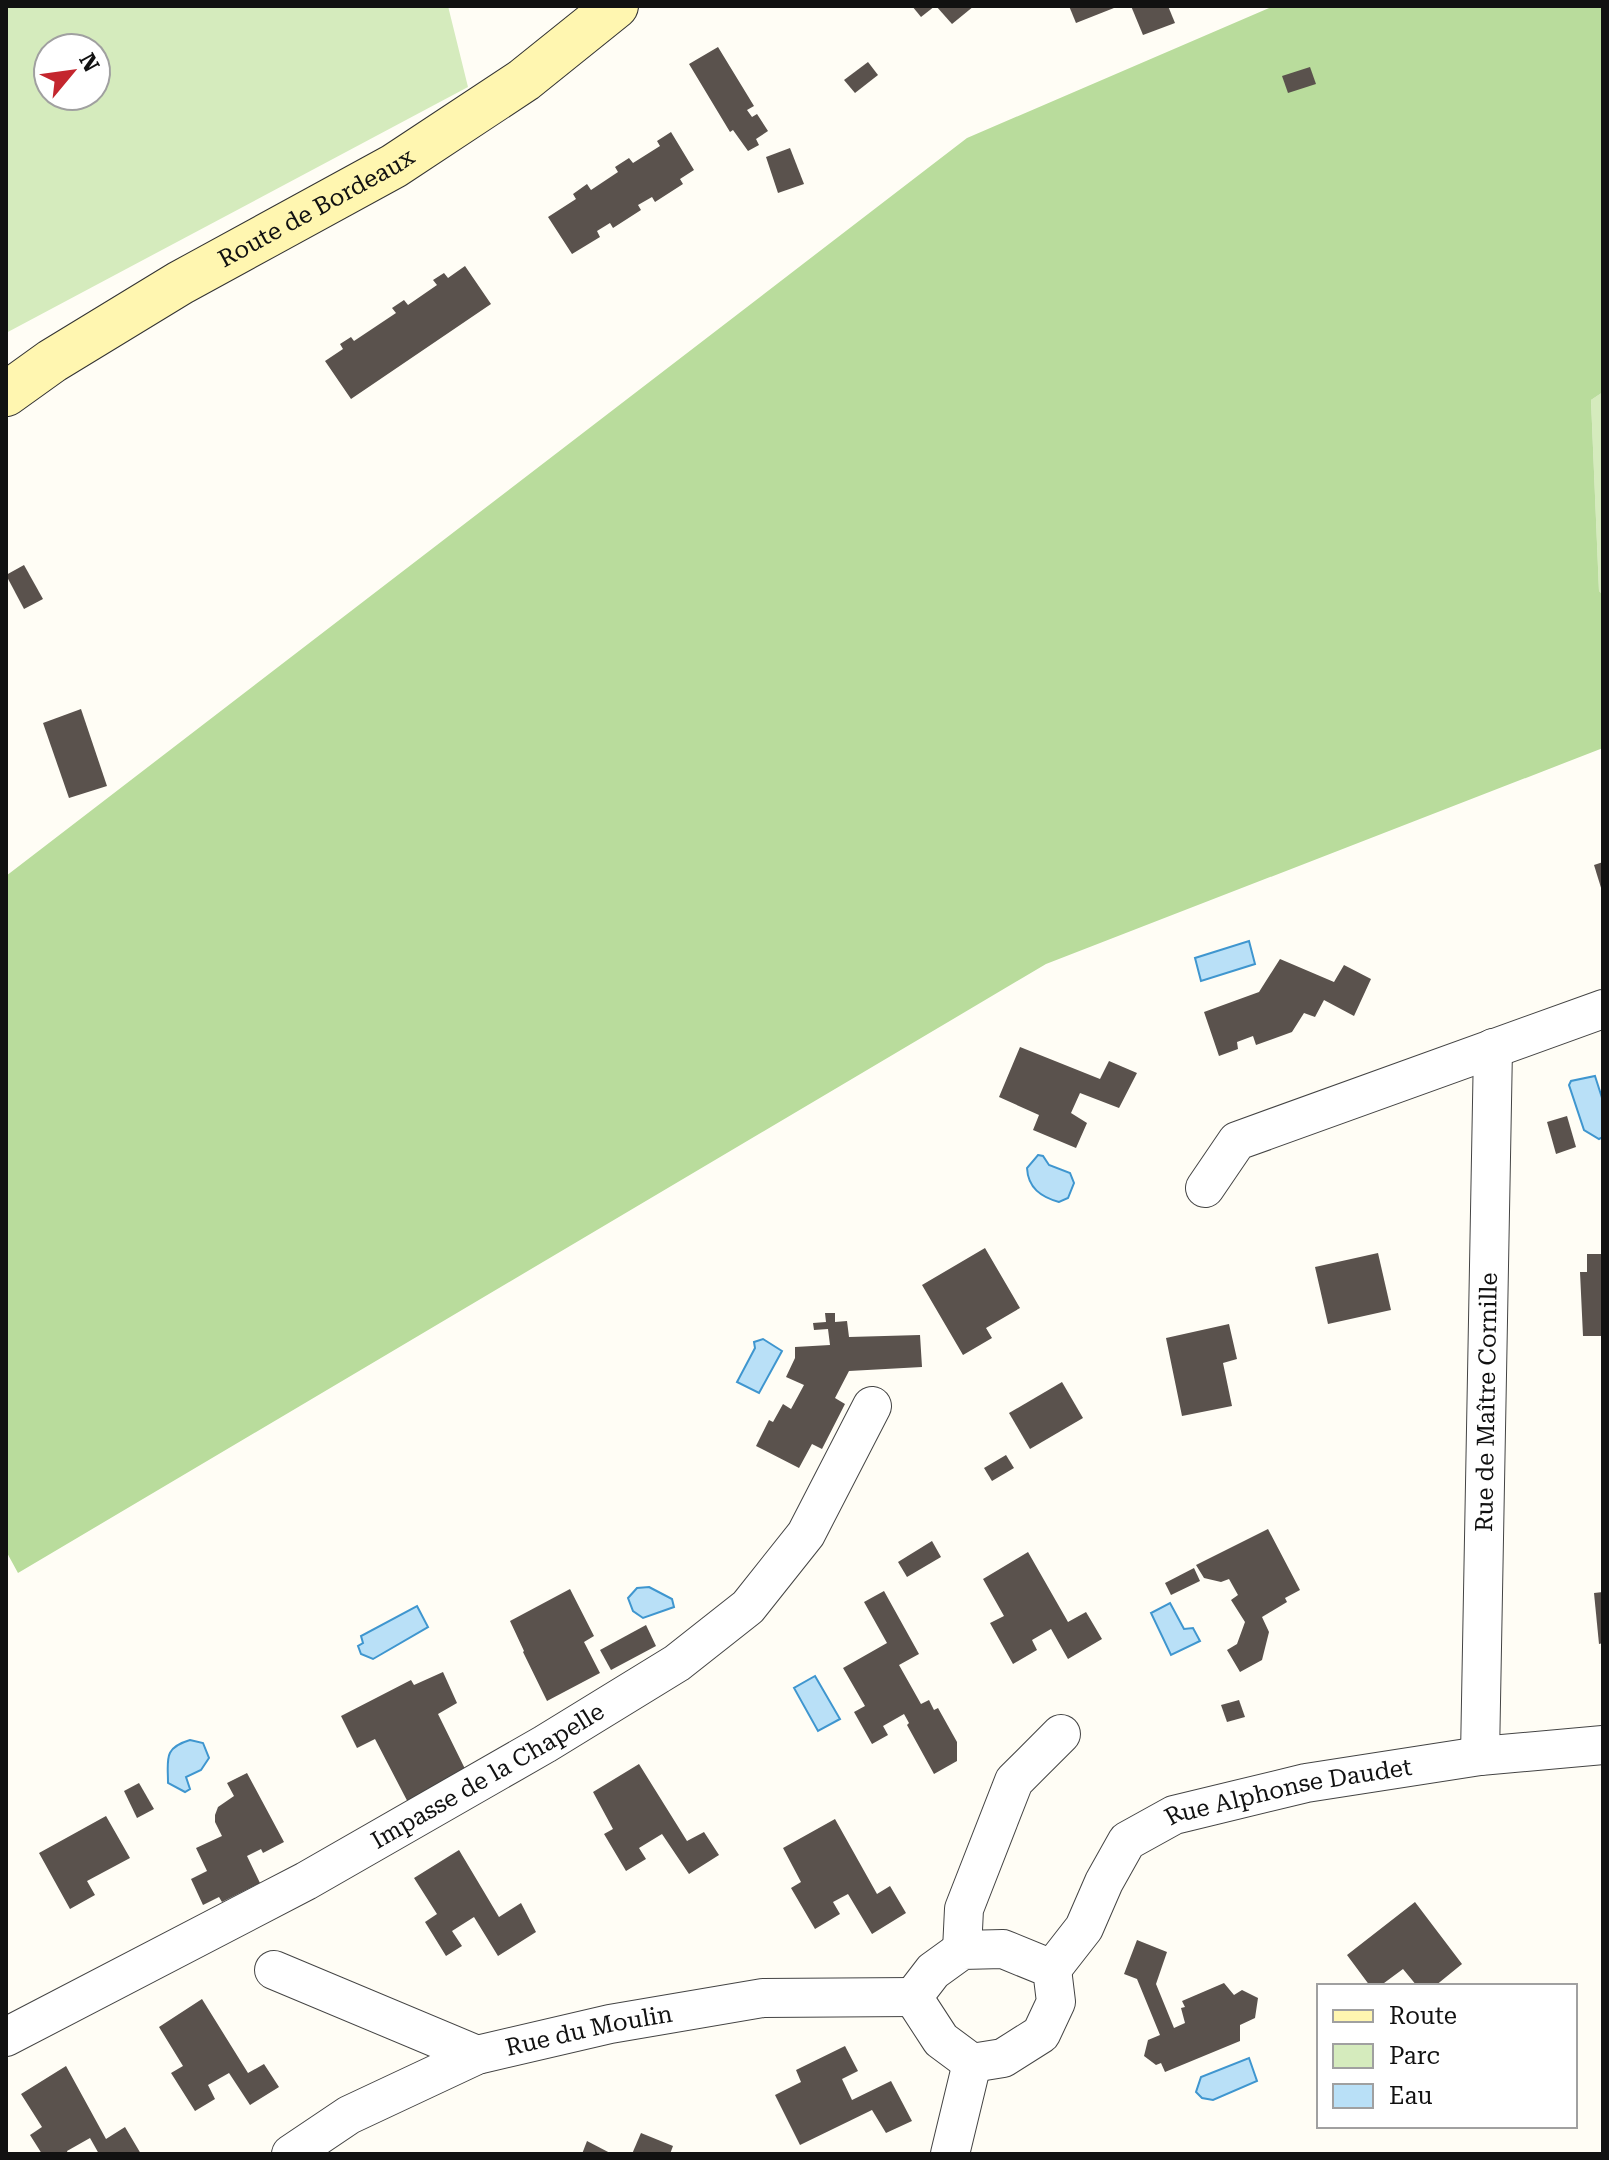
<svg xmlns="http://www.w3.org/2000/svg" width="1609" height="2160" font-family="'Roboto Serif',serif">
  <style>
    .green { fill: #d5ebbd; fill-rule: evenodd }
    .forest { fill: #b9dc9c }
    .water { fill: #b9e0f7; stroke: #3f96cf; stroke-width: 2 }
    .building { fill: #5a524d }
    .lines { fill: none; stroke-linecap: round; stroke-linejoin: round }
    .street-casing { stroke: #444; stroke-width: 40 }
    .secondary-casing { stroke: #333; stroke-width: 46 }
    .street { stroke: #fff; stroke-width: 38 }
    .secondary { stroke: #fff6b0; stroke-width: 44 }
    .labels { text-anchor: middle; stroke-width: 8; stroke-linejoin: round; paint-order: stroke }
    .street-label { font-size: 24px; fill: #111; stroke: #fff }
  </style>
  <rect width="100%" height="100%" fill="#fffdf5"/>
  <g class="green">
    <path d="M6,6H448L468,87L6,333ZM48,48H96V96H48Z"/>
    <polygon points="1603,392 1603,595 1599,591 1591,400"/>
  </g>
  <polygon class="forest" points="1274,6 1603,6 1603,392 1591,400 1599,591 1603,595 1603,748 1046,964 18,1573 6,1551 6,876 967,138"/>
  <g class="water">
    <polygon points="1249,941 1255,964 1201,981 1195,958"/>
    <polygon points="1595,1076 1603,1101 1603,1137 1599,1139 1584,1130 1569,1085 1571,1081"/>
    <path d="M1038,1155L1043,1156L1049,1165L1070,1173L1074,1183L1068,1198L1059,1202C1041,1197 1028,1188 1027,1168Z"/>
    <polygon points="763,1339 782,1351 759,1393 737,1382 755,1348 754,1342"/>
    <polygon points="649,1587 672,1599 674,1607 643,1618 633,1611 628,1598 637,1588"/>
    <polygon points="1170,1603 1184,1629 1193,1628 1200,1641 1171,1655 1151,1613"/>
    <polygon points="417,1606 428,1627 373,1659 361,1654 358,1646 363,1643 361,1636"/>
    <polygon points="815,1676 840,1719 818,1731 794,1688"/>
    <path d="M190,1740L203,1743L209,1758L201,1770L186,1777L190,1789L185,1792L168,1783C168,1759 163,1748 190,1740Z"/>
    <polygon points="1249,2058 1257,2081 1213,2100 1202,2098 1196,2092 1201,2077"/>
  </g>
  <g class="building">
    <polygon points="912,6 935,6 921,17"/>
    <polygon points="936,6 974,6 952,24"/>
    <polygon points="1069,6 1119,6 1076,23"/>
    <polygon points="1131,6 1168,6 1175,23 1143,35"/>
    <polygon points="718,47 754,106 747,110 752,117 757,114 768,131 756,139 759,145 748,151 733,130 730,132 689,64"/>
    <polygon points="868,62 878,75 855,93 844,80"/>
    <polygon points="1310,67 1316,84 1288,93 1282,76"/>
    <polygon points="671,132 694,170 680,179 683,184 655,202 652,197 638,205 641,210 613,228 610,223 597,231 600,237 572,254 548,217 576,199 573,194 587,184 591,190 618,172 615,167 629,158 633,163 660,146 657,141"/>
    <polygon points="790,148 804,184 778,193 766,157"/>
    <polygon points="465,266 491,304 351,399 325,361 343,349 340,344 351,337 354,341 396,313 392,308 404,300 408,305 437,285 433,280 444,273 448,278"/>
    <polygon points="24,565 43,599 24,609 6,575"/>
    <polygon points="81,709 107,786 69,798 43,723"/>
    <polygon points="1603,862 1603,891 1602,891 1594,865"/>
    <polygon points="1280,959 1334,982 1344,965 1371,979 1354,1016 1324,1000 1315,1017 1304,1013 1292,1032 1256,1045 1253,1036 1237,1042 1238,1049 1219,1056 1204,1012 1259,992"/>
    <polygon points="1020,1047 1100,1079 1109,1061 1137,1073 1119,1108 1080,1093 1071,1113 1087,1123 1076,1148 1033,1130 1039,1115 999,1097"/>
    <polygon points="1567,1116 1576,1147 1556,1154 1547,1122"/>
    <polygon points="985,1248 1020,1308 986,1328 992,1338 963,1355 922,1285"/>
    <polygon points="1378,1253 1391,1310 1328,1324 1315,1267"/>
    <polygon points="1587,1254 1603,1254 1603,1336 1583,1336 1580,1272 1587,1272"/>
    <polygon points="825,1313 835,1313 835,1322 847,1321 849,1337 920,1335 922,1367 849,1371 835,1398 845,1404 822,1449 812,1444 799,1468 756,1446 769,1420 773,1422 783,1404 791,1409 804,1385 786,1377 795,1358 795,1347 830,1345 828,1329 814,1330 813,1323 826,1322"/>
    <polygon points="1229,1324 1237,1359 1223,1363 1232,1406 1182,1416 1166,1338"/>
    <polygon points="1062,1382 1083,1418 1030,1449 1009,1413"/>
    <polygon points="1006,1455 1014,1468 992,1481 984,1468"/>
    <polygon points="1268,1529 1300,1590 1285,1598 1287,1602 1262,1617 1269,1632 1262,1660 1240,1672 1227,1650 1237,1644 1245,1622 1231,1600 1238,1595 1229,1579 1221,1582 1204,1578 1196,1565"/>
    <polygon points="932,1541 941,1557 907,1577 898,1562"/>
    <polygon points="1028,1552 1068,1622 1086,1612 1102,1639 1068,1659 1051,1629 1032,1640 1037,1650 1013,1664 990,1623 1004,1616 983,1579"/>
    <polygon points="1194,1568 1200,1581 1171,1595 1165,1583"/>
    <polygon points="570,1589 594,1636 584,1642 600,1673 547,1701 523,1652 524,1651 510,1621"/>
    <polygon points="884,1591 919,1654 899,1665 921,1704 929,1700 934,1710 938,1708 957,1742 957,1761 934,1774 907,1725 909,1723 904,1714 883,1726 888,1735 872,1744 854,1712 865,1706 843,1668 887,1643 864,1602"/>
    <polygon points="1603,1592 1603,1643 1599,1644 1594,1593"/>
    <polygon points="646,1625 656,1646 611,1670 600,1650"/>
    <polygon points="443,1672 457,1703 438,1714 470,1779 413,1812 375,1739 357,1748 341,1716 411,1680 414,1685"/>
    <polygon points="1239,1700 1245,1717 1227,1722 1221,1705"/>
    <polygon points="639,1764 687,1841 704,1832 719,1855 689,1874 662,1834 639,1848 646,1859 626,1871 604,1834 613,1829 593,1792"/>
    <polygon points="247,1773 284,1842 263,1853 261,1849 247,1856 260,1883 222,1902 219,1897 203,1905 191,1879 207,1871 196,1848 222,1836 215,1822 215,1815 218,1807 234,1796 227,1783"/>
    <polygon points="139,1783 154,1809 137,1818 124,1791"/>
    <polygon points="106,1816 130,1858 87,1881 95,1895 70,1909 39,1853"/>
    <polygon points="835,1819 877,1894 890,1886 906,1913 872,1934 848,1894 833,1902 840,1914 815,1929 791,1888 801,1882 783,1848"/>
    <polygon points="459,1850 499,1917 521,1903 536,1932 498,1956 474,1917 452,1931 462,1946 446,1956 425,1922 437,1914 414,1878"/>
    <polygon points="1415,1902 1462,1964 1435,1986 1417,1986 1403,1969 1380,1986 1370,1986 1347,1955"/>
    <polygon points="1137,1940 1167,1952 1156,1984 1174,2028 1185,2023 1181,2008 1185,2007 1182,2001 1224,1983 1234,1995 1242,1990 1258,1998 1255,2018 1240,2025 1240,2041 1165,2072 1161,2063 1156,2065 1144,2056 1148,2040 1160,2035 1137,1979 1124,1974"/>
    <polygon points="202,1999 248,2073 264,2064 279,2087 250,2105 229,2073 208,2085 215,2099 195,2111 171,2073 183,2066 159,2027"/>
    <polygon points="845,2046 858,2071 842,2079 852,2100 891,2081 912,2121 886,2133 872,2110 800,2145 775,2095 801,2082 796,2070"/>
    <polygon points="66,2066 106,2139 125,2127 141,2154 99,2154 90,2138 67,2151 68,2154 42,2154 30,2135 42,2127 21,2094"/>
    <polygon points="641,2133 673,2146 670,2154 632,2154"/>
    <polygon points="587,2141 612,2154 582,2154"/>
  </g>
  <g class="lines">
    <defs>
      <g id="street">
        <polyline points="1205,1188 1237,1141 1603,1009"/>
        <path id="s1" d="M1480,1756L1493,1048"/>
        <polygon points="1003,1949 1052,1969 1056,2002 1041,2034 1003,2058 972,2063 941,2040 913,1997 933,1971 962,1950"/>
        <polyline points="962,1950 964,1909 1014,1781 1061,1734"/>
        <path id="s2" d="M1052,1969L1084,1928L1104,1882L1127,1841L1174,1815L1306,1783L1480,1756L1603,1745"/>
        <polyline points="274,1970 477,2055"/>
        <path id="s3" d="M6,2037L306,1881L545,1744L677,1663L748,1607L806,1534L872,1406"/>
        <path id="s4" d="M291,2154L349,2115L477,2055L610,2024L763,1998L913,1997"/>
        <polyline points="950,2154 972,2063"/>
      </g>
      <g id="secondary">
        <path id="s5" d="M6,394L52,361L180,283L394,166L524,80L616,6"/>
      </g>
    </defs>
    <use href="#street" class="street-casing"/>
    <use href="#secondary" class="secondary-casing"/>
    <use href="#street" class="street"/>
    <use href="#secondary" class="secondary"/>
  </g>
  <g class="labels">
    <g class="street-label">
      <text dy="8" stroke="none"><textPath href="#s5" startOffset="362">Route de Bordeaux</textPath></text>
      <text dy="8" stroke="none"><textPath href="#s1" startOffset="354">Rue de Maître Cornille</textPath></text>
      <text dy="8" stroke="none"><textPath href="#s3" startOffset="548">Impasse de la Chapelle</textPath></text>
      <text dy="8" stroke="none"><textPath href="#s2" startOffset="320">Rue Alphonse Daudet</textPath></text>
      <text dy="8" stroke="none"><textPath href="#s4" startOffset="326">Rue du Moulin</textPath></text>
    </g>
  </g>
  <rect width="1609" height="2160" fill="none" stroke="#111111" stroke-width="16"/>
  <rect x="1317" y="1984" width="260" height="144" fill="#ffffff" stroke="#a0a0a0" stroke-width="2"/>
  <rect x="1333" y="2010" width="40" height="12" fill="#fff6b0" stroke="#a0a0a0" stroke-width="2"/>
  <text x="1389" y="2024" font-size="24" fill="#111111">Route</text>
  <rect x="1333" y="2044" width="40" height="24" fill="#d5ebbd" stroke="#a0a0a0" stroke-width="2"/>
  <text x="1389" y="2064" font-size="24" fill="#111111">Parc</text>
  <rect x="1333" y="2084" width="40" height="24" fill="#b9e0f7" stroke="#a0a0a0" stroke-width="2"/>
  <text x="1389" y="2104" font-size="24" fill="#111111">Eau</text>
  <g transform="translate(72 72) rotate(61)"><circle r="38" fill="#ffffff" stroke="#a0a0a0" stroke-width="2"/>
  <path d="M0-6L14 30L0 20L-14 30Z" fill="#c4262e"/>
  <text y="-12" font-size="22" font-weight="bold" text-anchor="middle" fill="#111111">N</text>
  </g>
</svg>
